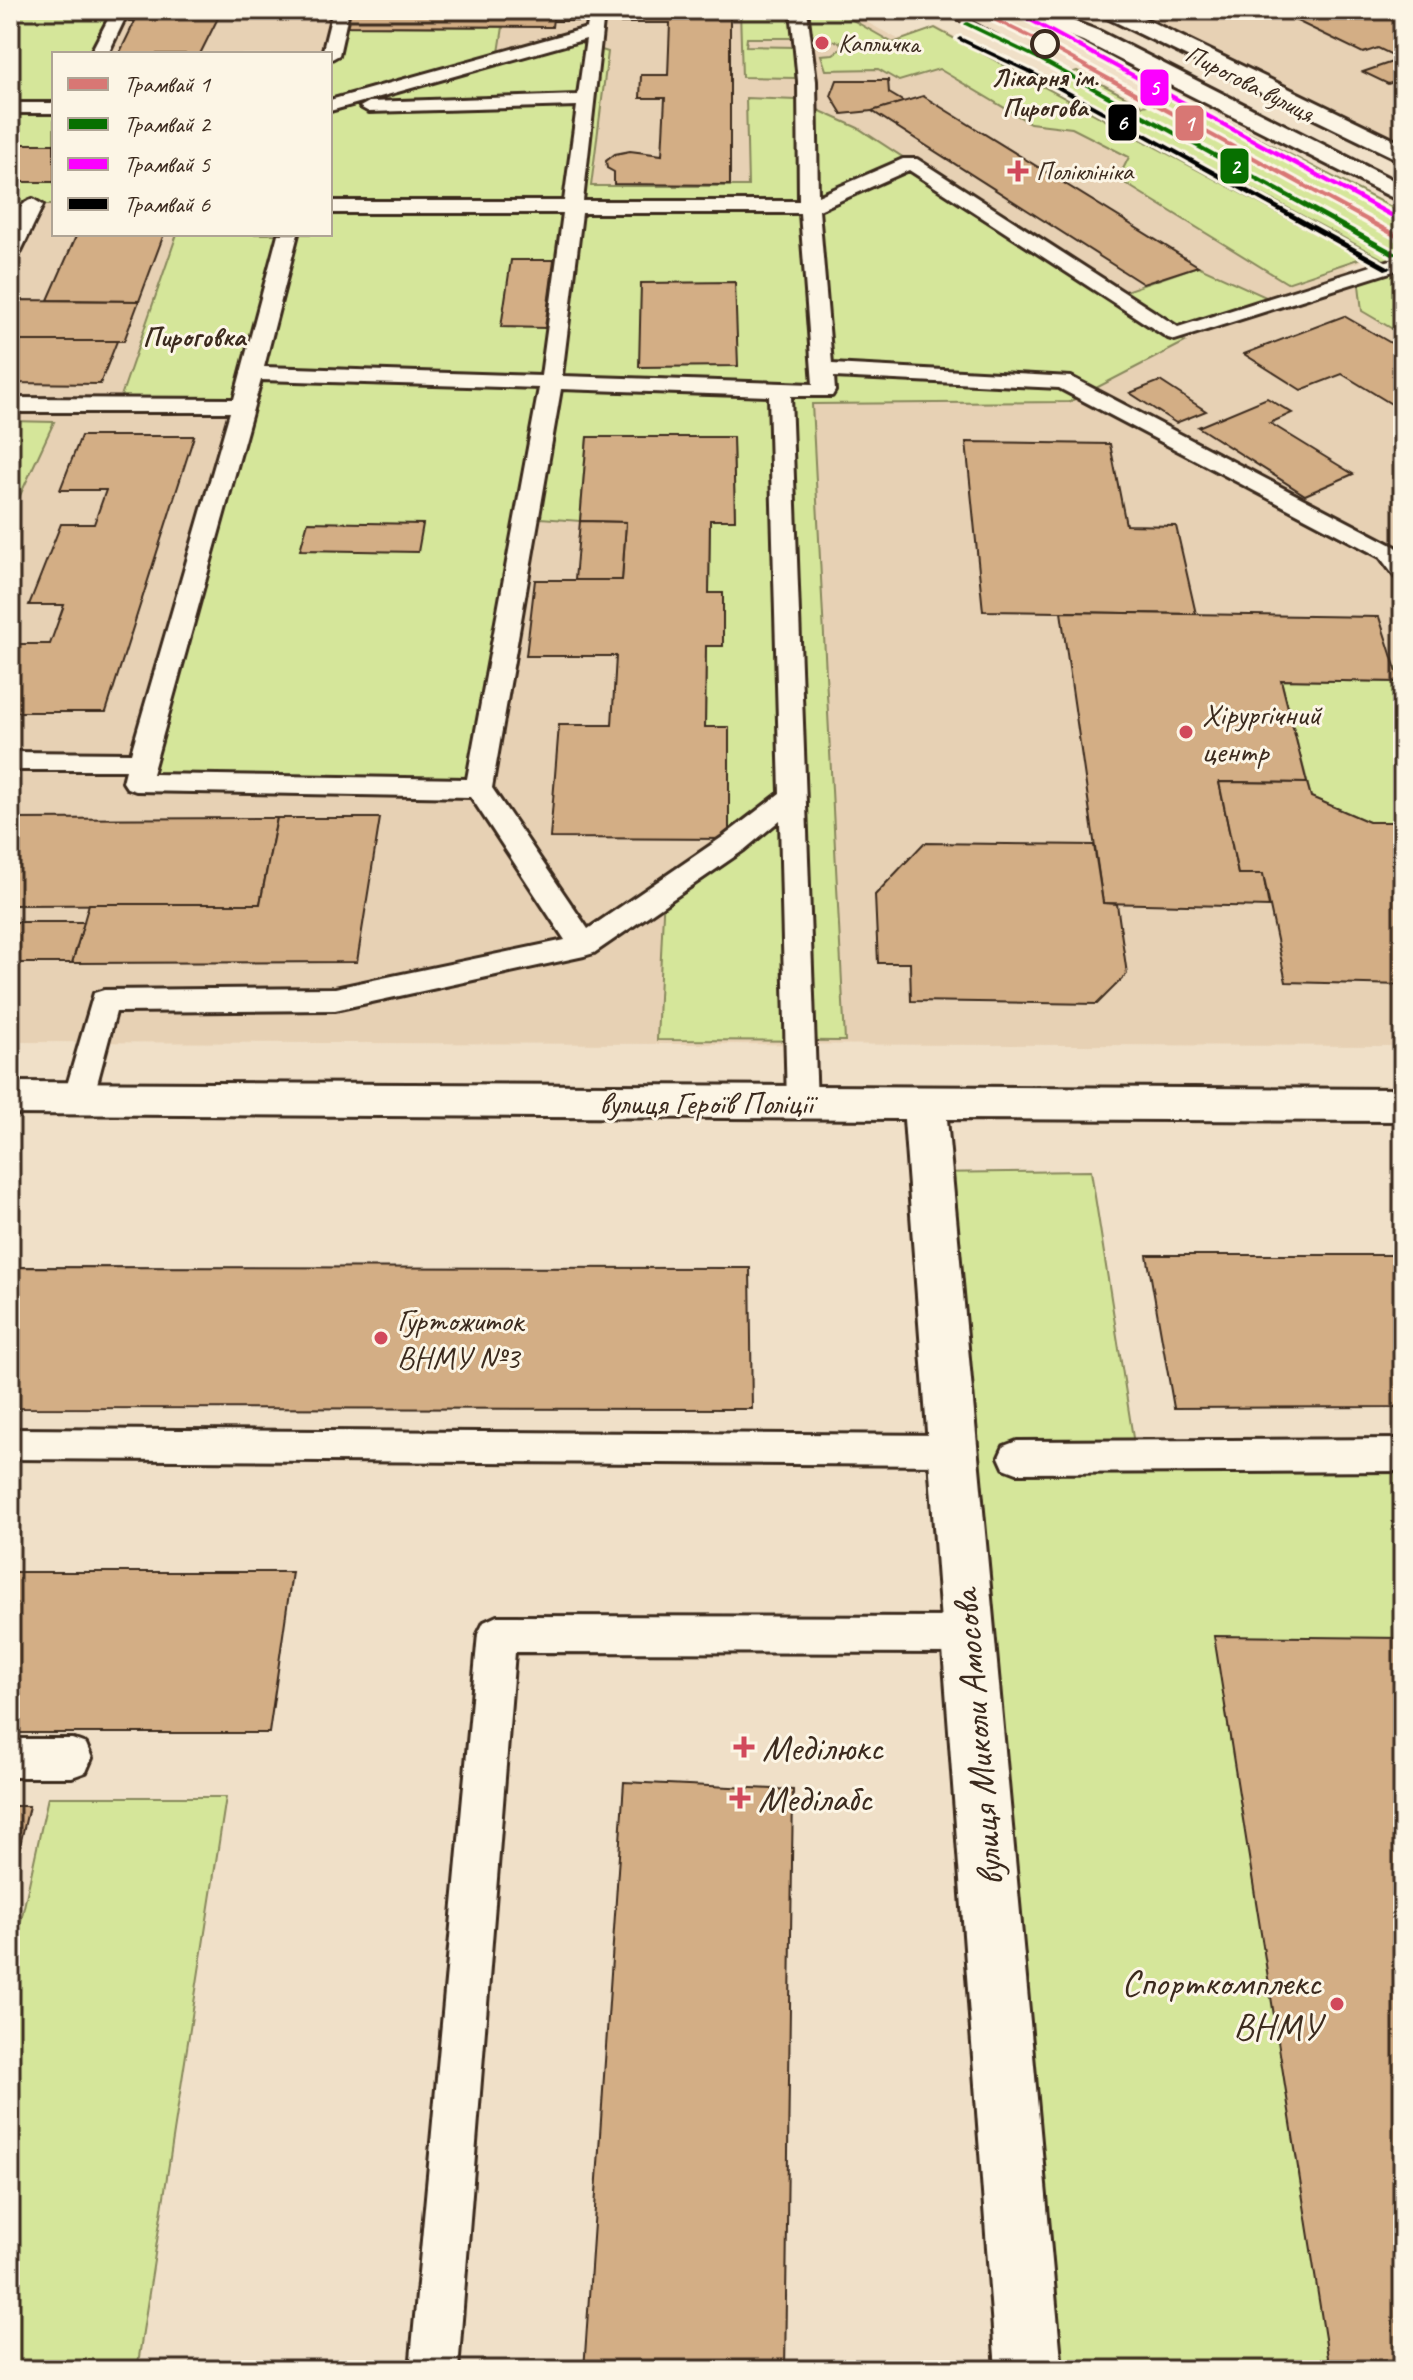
<svg xmlns="http://www.w3.org/2000/svg" width="1413" height="2380" font-family="Caveat,sans-serif">
  <style>
    .built { fill: #e7d1b4; fill-rule: evenodd }
    .green { fill: #d5e69a; stroke: #88885c; stroke-width: 2 }
    .building { fill: #d3ae85; stroke: #3b2a1e; stroke-width: 2 }
    .lines { fill: none; stroke-linecap: round; stroke-linejoin: round }
    .service-casing { stroke: #3b2a1e; stroke-width: 6 }
    .minor-casing { stroke: #3b2a1e; stroke-width: 6 }
    .secondary-casing { stroke: #3b2a1e; stroke-width: 6 }
    .service { fill: #fcf5e5; fill-rule: evenodd }
    .minor { fill: #fcf5e5; fill-rule: evenodd }
    .secondary { fill: #fcf5e5; fill-rule: evenodd }
    .tram-1-casing { stroke: #fcf5e5; stroke-width: 6 }
    .tram-2-casing { stroke: #fcf5e5; stroke-width: 6 }
    .tram-3-casing { stroke: #fcf5e5; stroke-width: 6 }
    .tram-4-casing { stroke: #fcf5e5; stroke-width: 6 }
    .tram-1 { fill: #d87774; fill-rule: evenodd }
    .tram-2 { fill: #077000; fill-rule: evenodd }
    .tram-3 { fill: #fb00ff; fill-rule: evenodd }
    .tram-4 { fill: #000; fill-rule: evenodd }
    .poi-dot { fill: #d1495b; stroke: #fcf5e5; stroke-width: 3 }
    .stop-dot { fill: #fcf5e5; stroke: #3b2a1e; stroke-width: 4 }
    .labels { text-anchor: middle; stroke-width: 6; stroke-linejoin: round; paint-order: stroke }
    .far-poi-label { font-size: 26px; fill: #3b2a1e; stroke: #fcf5e5; text-anchor: start }
    .far-stop-label { font-size: 26px; font-weight: bold; fill: #3b2a1e; stroke: #fcf5e5 }
    .far-street-label { font-size: 26px; fill: #3b2a1e; stroke: #fcf5e5 }
    .far-neighbourhood-label { font-size: 28px; font-weight: bold; fill: #3b2a1e; stroke: #fcf5e5 }
    .poi-label { font-size: 32px; fill: #3b2a1e; stroke: #fcf5e5; text-anchor: start }
    .street-label { font-size: 32px; fill: #3b2a1e; stroke: #fcf5e5 }
    .near-street-label { font-size: 38px; fill: #3b2a1e; stroke: #fcf5e5 }
    .near-poi-label { font-size: 38px; fill: #3b2a1e; stroke: #fcf5e5; text-anchor: start }
    .line-badge { stroke: #fcf5e5; stroke-width: 3 }
    .badge-label { font-size: 22px; text-anchor: middle; font-weight: bold; fill: #fff }
  </style>
  <rect width="100%" height="100%" fill="#f0e0c8"/>
  <filter id="ink" filterUnits="userSpaceOnUse"><feTurbulence type="fractalNoise" baseFrequency=".0125" numOctaves="2"/><feDisplacementMap in="SourceGraphic" scale="16" xChannelSelector="R" yChannelSelector="G"/><feConvolveMatrix kernelMatrix="1 2 1 2 8 2 1 2 1" color-interpolation-filters="sRGB"/></filter>
  <g filter="url(#ink)">
    <g class="built">
      <path d="M10,10H844L898,39L937,27L1367,259L1344,267L1403,302V1046L10,1042ZM54,54H330V234H54Z"/>
      <polygon points="1149,10 1403,10 1403,154 1124,17"/>
    </g>
    <g class="green">
      <polygon points="10,10 121,10 99,54 54,54 54,144 10,144"/>
      <polygon points="740,10 794,10 794,38 747,38 746,46 796,47 795,78 742,77"/>
      <polygon points="804,10 835,10 893,43 935,28 1361,258 1287,283 1118,179 1129,157 1072,128 1030,123 939,69 899,81 878,69 826,70 821,55 833,54 842,48 840,42 809,36"/>
      <polygon points="342,26 503,27 498,59 576,42 608,52 591,186 748,186 746,98 796,100 858,128 1114,295 1198,266 1277,302 1176,335 1185,342 1069,402 812,404 845,1041 657,1040 664,891 729,839 729,727 705,727 706,646 723,646 723,593 709,593 710,520 735,520 733,437 587,437 580,521 527,517 479,788 136,782 242,406 118,405 177,234 330,234 330,55"/>
      <polygon points="1077,71 1143,106 1181,98 1403,213 1403,335 1362,311 1358,276 1392,264 1049,80"/>
      <rect x="10" y="182" width="44" height="23"/>
      <polygon points="10,421 54,422 10,517"/>
      <polygon points="1395,667 1403,667 1403,822 1369,822 1311,797 1281,680 1399,682"/>
      <polygon points="1091,1171 1136,1457 1403,1455 1403,2370 1028,2370 928,1173"/>
      <polygon points="48,1797 226,1797 137,2370 10,2370 10,1971"/>
    </g>
    <g class="building">
      <polygon points="134,10 222,10 200,54 119,54 135,21 129,21"/>
      <polygon points="347,10 554,10 552,27 342,26"/>
      <polygon points="554,10 616,10 615,21 553,21"/>
      <polygon points="616,10 730,10 730,185 614,184 614,172 607,168 606,161 615,154 630,151 662,155 665,98 640,98 641,75 668,75 670,23 615,23"/>
      <polygon points="1274,10 1403,10 1403,79 1388,84 1363,72 1401,59 1378,48 1363,53"/>
      <polygon points="965,17 997,34 988,36 956,20"/>
      <polygon points="837,80 888,80 889,93 904,102 872,111 842,114 831,96"/>
      <polygon points="923,96 1198,266 1143,284 872,111"/>
      <rect x="10" y="144" width="44" height="38"/>
      <polygon points="77,234 164,234 139,301 48,300"/>
      <polygon points="511,260 554,260 545,328 501,327"/>
      <polygon points="735,282 738,366 639,367 641,283"/>
      <polygon points="10,301 10,300 139,301 124,341 10,341"/>
      <polygon points="1344,316 1403,350 1403,411 1342,374 1301,390 1244,354"/>
      <polygon points="10,341 117,341 100,384 10,383"/>
      <polygon points="1160,381 1206,411 1176,423 1130,393"/>
      <polygon points="1267,398 1292,413 1270,423 1353,474 1305,495 1198,427"/>
      <polygon points="81,436 194,436 106,712 10,712 10,644 50,644 64,605 29,605 61,524 94,524 106,490 60,490"/>
      <polygon points="587,437 733,437 735,520 710,520 709,593 723,593 723,646 706,646 705,727 729,727 729,839 550,838 559,725 612,725 616,656 526,656 535,580 622,580 626,522 580,521"/>
      <polygon points="966,442 1110,444 1126,525 1176,526 1196,614 983,611"/>
      <polygon points="580,521 626,522 622,580 575,580"/>
      <polygon points="308,522 423,524 418,552 300,550"/>
      <polygon points="1061,612 1379,617 1400,682 1281,680 1307,783 1219,782 1238,874 1263,874 1269,907 1103,903"/>
      <polygon points="1219,782 1307,783 1311,797 1369,822 1403,822 1403,985 1286,982 1263,874 1238,874"/>
      <polygon points="277,818 260,904 10,905 10,819"/>
      <polygon points="277,818 380,818 357,962 72,963 89,904 260,904"/>
      <polygon points="924,843 1094,845 1103,903 1117,904 1127,974 1097,1004 911,1001 910,963 878,963 875,895"/>
      <polygon points="10,922 84,922 72,963 10,963"/>
      <polygon points="1147,1255 1403,1255 1403,1407 1174,1408"/>
      <polygon points="10,1267 750,1268 752,1409 10,1408"/>
      <polygon points="10,1572 292,1572 269,1733 10,1733"/>
      <polygon points="1214,1636 1403,1638 1403,2370 1330,2370"/>
      <polygon points="624,1782 793,1790 785,2370 584,2370"/>
      <polygon points="10,1806 29,1806 10,1889"/>
    </g>
    <g class="lines">
      <defs>
        <g id="service">
          <polygon points="10,10 20,10 12,15"/>
          <polygon points="113,10 129,10 108,54 90,54"/>
          <polygon points="333,10 349,10 339,55 330,60 330,54 322,54"/>
          <path d="M590,10H602L604,13L583,201H799L798,81L791,10H807L816,81L818,196L903,159H917L1178,327L1403,256V268L1175,340L1168,338L909,170L819,210L832,364L1071,377L1396,547L1403,554V579L1395,577L1380,557L1059,388L834,377L835,391L832,396H791L817,1104L813,1112L802,1116L791,1112L787,1104L780,820L744,850L594,953L584,956L335,1010L116,1012L93,1099L89,1107L78,1111L67,1107L63,1099L94,993L104,990L335,988L565,940L471,797L136,791L127,788L123,782L126,770H10V752L131,753L230,412H10V398L234,399L278,234H298L264,367L541,376L563,213H330V201H564L577,106L369,112L360,107L369,102L578,95L586,39L330,111V100L587,28ZM582,213H800L813,384L562,376ZM261,380L539,388L467,779L152,774ZM561,389L769,396L780,793L724,836L588,929L492,788Z"/>
          <rect x="10" y="103" width="44" height="10"/>
          <path d="M33,199L43,205L20,253L10,259C10,241 11,205 33,199Z"/>
          <polygon points="10,1429 952,1435 965,1439 970,1450 965,1461 952,1465 10,1459"/>
          <polygon points="1403,1439 1403,1471 1017,1473 1004,1468 999,1457 1004,1446 1017,1441"/>
          <polygon points="497,1616 968,1617 981,1623 987,1635 981,1647 968,1653 515,1652 458,2370 410,2370 478,1634 484,1622"/>
          <polygon points="10,1739 72,1739 86,1744 92,1758 86,1772 72,1777 10,1777"/>
        </g>
        <polygon id="minor" points="10,1082 1403,1089 1403,1121 947,1119 1062,2370 996,2370 904,1119 10,1114"/>
        <g id="secondary">
          <polygon points="1013,10 1044,10 1099,31 1403,185 1403,203 1083,41 1016,15"/>
          <polygon points="1098,10 1127,10 1403,144 1403,162 1101,15"/>
        </g>
      </defs>
      <use href="#service" class="service-casing"/>
      <use href="#minor" class="minor-casing"/>
      <use href="#secondary" class="secondary-casing"/>
      <use href="#service" class="service"/>
      <use href="#minor" class="minor"/>
      <use href="#secondary" class="secondary"/>
      <defs>
        <polygon id="tram-1" points="971,10 979,10 1047,43 1403,237 1403,242 1043,45"/>
        <polygon id="tram-2" points="967,22 1040,57 1399,254 1392,256 1036,59 965,25 964,24"/>
        <polygon id="tram-3" points="1008,10 1016,10 1403,219 1403,224"/>
        <polygon id="tram-4" points="960,37 1032,71 1392,268 1385,270 1028,73 958,40 957,39"/>
      </defs>
      <use href="#tram-1" class="tram-1-casing"/>
      <use href="#tram-2" class="tram-2-casing"/>
      <use href="#tram-3" class="tram-3-casing"/>
      <use href="#tram-4" class="tram-4-casing"/>
      <use href="#tram-1" class="tram-1"/>
      <use href="#tram-2" class="tram-2"/>
      <use href="#tram-3" class="tram-3"/>
      <use href="#tram-4" class="tram-4"/>
    </g>
  </g>
  <g class="poi-dot">
    <circle cx="822" cy="43" r="8"/>
    <path d="M1014 159h8v8h8v8h-8v8h-8v-8h-8v-8h8z"/>
    <circle cx="1186" cy="732" r="8"/>
    <circle cx="381" cy="1338" r="8"/>
    <path d="M740 1735h8v8h8v8h-8v8h-8v-8h-8v-8h8z"/>
    <path d="M736 1786h8v8h8v8h-8v8h-8v-8h-8v-8h8z"/>
    <circle cx="1337" cy="2004" r="8"/>
  </g>
  <circle class="stop-dot" cx="1045" cy="44" r="13"/>
  <g class="labels">
    <g class="far-poi-label">
      <text x="838" y="52">Капличка</text>
      <text x="1036" y="180">Поліклініка</text>
    </g>
    <g class="far-stop-label">
      <text x="1045" y="86">Лікарня ім.<tspan x="1045" dy="30">Пирогова</tspan></text>
    </g>
    <g class="far-street-label">
      <text transform="translate(1250 83) rotate(27)" y="9">Пирогова вулиця</text>
    </g>
    <g class="far-neighbourhood-label">
      <text x="194" y="346">Пироговка</text>
    </g>
    <g class="poi-label">
      <text x="1202" y="725">Хірургічний<tspan x="1202" dy="37">центр</tspan></text>
      <text x="397" y="1331">Гуртожиток<tspan x="397" dy="37">ВНМУ №3</tspan></text>
    </g>
    <g class="street-label">
      <text x="706" y="1114">вулиця Героїв Поліції</text>
    </g>
    <g class="near-street-label">
      <text transform="translate(977 1738) rotate(-95)" y="13">вулиця Миколи Амосова</text>
    </g>
    <g class="near-poi-label">
      <text x="762" y="1760">Меділюкс</text>
      <text x="758" y="1811">Меділабс</text>
      <text x="1321" y="1995" text-anchor="end">Спорткомплекс<tspan x="1321" dy="44">ВНМУ</tspan></text>
    </g>
  </g>
  <g class="line-badge">
    <rect x="1139" y="68" width="31" height="39" rx="8" fill="#fb00ff"/>
    <rect x="1107" y="103" width="31" height="39" rx="8" fill="#000"/>
    <rect x="1174" y="104" width="31" height="38" rx="8" fill="#d87774"/>
    <rect x="1219" y="147" width="31" height="38" rx="8" fill="#077000"/>
  </g>
  <g class="badge-label">
    <text x="1154" y="95">5</text>
    <text x="1122" y="130">6</text>
    <text x="1189" y="131">1</text>
    <text x="1235" y="174">2</text>
  </g>
  <rect width="1413" height="2380" fill="none" stroke="#fcf5e5" stroke-width="40"/>
  <rect x="20" y="20" width="1373" height="2340" fill="none" stroke="#3b2a1e" stroke-width="3" filter="url(#ink)"/>
  <rect x="52" y="52" width="280" height="184" fill="#fcf5e5" stroke="#afa495" stroke-width="2"/>
  <rect x="68" y="78" width="40" height="12" fill="#d87774" stroke="#afa495" stroke-width="2"/>
  <text x="124" y="92" font-size="24" fill="#3b2a1e">Трамвай 1</text>
  <rect x="68" y="118" width="40" height="12" fill="#077000" stroke="#afa495" stroke-width="2"/>
  <text x="124" y="132" font-size="24" fill="#3b2a1e">Трамвай 2</text>
  <rect x="68" y="158" width="40" height="12" fill="#fb00ff" stroke="#afa495" stroke-width="2"/>
  <text x="124" y="172" font-size="24" fill="#3b2a1e">Трамвай 5</text>
  <rect x="68" y="198" width="40" height="12" fill="#000000" stroke="#afa495" stroke-width="2"/>
  <text x="124" y="212" font-size="24" fill="#3b2a1e">Трамвай 6</text>
</svg>
